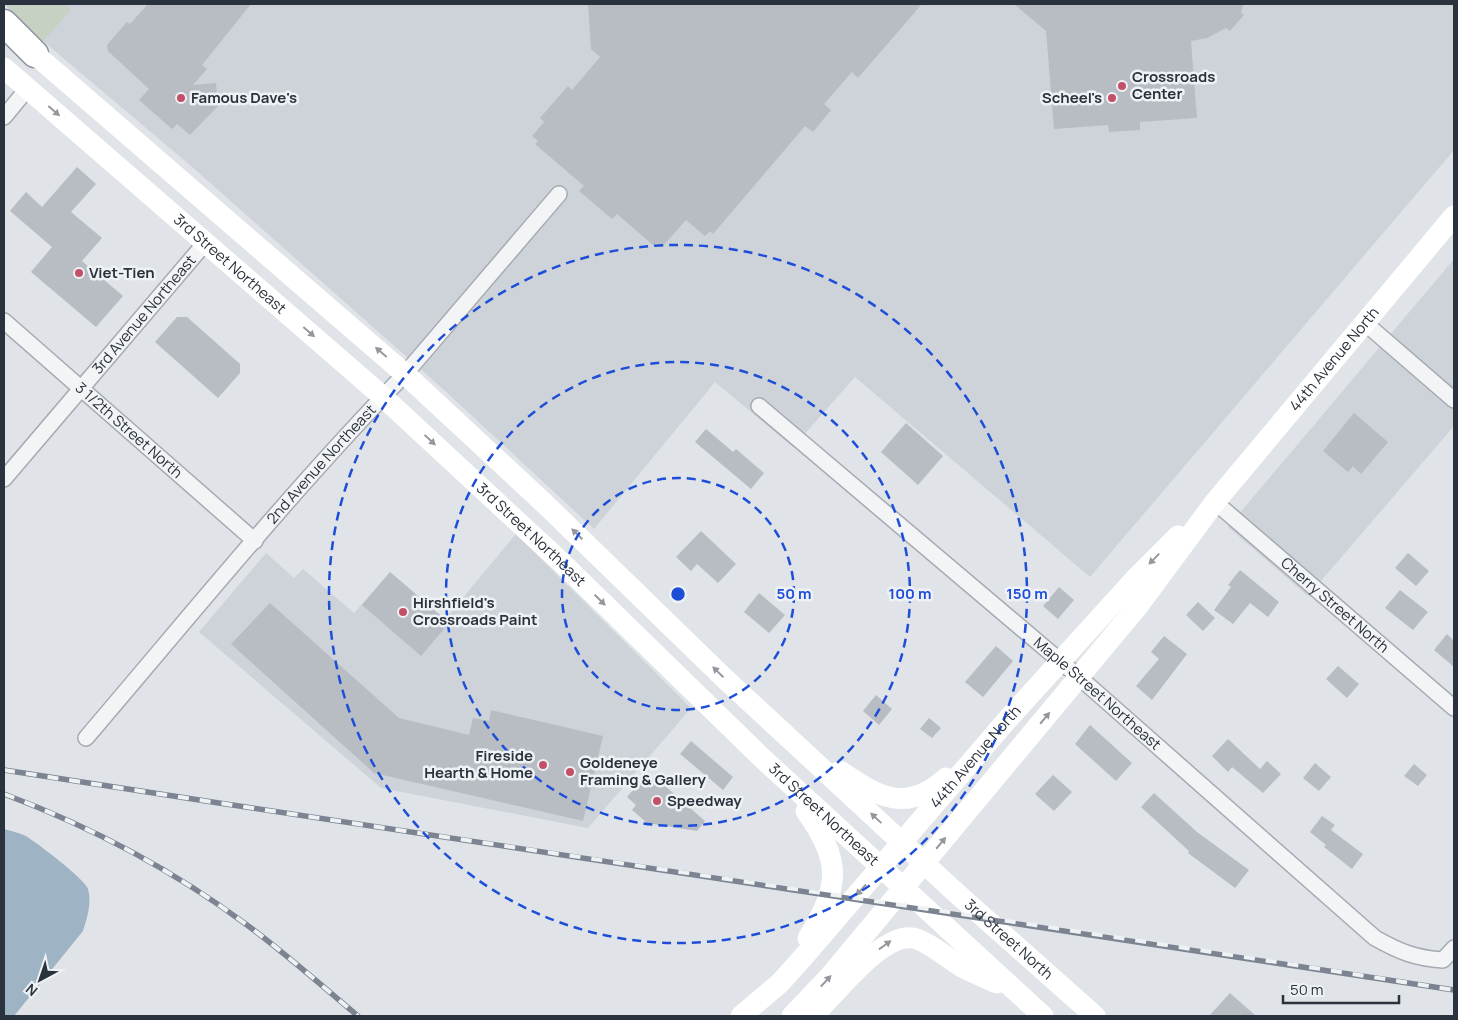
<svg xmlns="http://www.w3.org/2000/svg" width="1458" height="1020" font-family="Manrope,sans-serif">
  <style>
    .built { fill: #ced3d9 }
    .green { fill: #c6d1c2 }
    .water { fill: #9eb3c4 }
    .building { fill: #b8bdc4 }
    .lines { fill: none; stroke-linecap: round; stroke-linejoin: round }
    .minor-casing { stroke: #a6aab1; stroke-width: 18 }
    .trunk-casing { stroke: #89929d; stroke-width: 29 }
    .minor { stroke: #f2f4f6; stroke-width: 15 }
    .secondary { stroke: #fff; stroke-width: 21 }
    .trunk { stroke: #fff; stroke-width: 26 }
    .rail-casing { stroke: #7b8490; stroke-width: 5.5 }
    .rail { stroke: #eff2f5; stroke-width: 4; stroke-dasharray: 11; stroke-linecap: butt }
    .oneway { fill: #94989e }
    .ring { fill: none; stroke: #1d4ed8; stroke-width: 2.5; stroke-dasharray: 9 6 }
    .poi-dot { fill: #c15068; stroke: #eff2f5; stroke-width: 2 }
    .labels { text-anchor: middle; stroke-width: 5; stroke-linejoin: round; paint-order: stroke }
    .poi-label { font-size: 15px; font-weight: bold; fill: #2a323d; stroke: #eff2f5; text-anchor: start }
    .street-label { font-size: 15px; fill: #2a323d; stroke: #eff2f5 }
    .centre { fill: #1d4ed8; stroke: #eff2f5; stroke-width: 2.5 }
    .ring-label { font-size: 15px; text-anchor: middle; font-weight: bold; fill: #1d4ed8; stroke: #eff2f5; stroke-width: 5; stroke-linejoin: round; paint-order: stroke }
  </style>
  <rect width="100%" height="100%" fill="#e0e3e7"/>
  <g class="built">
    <polygon points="4,4 1454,4 1454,150 1090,577 855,377 793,447 715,382 594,529 443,389 191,166 43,41"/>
    <polygon points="1454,259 1454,426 1308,596 1228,527"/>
    <polygon points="516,534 691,708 588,828 381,788 199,632 266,553 294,578 303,569 354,613 390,572 445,619"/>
  </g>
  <polygon class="green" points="4,4 64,4 71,10 43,41"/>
  <path class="water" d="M4,829C11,831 20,833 26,836C37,843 85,879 88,889C92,903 87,918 83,931L14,1016H4Z"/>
  <g class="building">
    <polygon points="148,4 251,4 202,65 207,69 193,85 216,83 218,106 190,135 177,124 172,129 139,100 149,89 108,51 107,45 127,22 130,24"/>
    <polygon points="588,4 922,4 858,78 852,72 824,104 831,110 813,132 805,126 713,234 710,231 705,236 686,220 662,247 657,243 654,246 617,214 612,219 579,191 584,186 535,144 538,141 532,136 544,122 540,118 568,86 572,90 600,57 591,49"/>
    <polygon points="1014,4 1244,4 1241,12 1244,15 1230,31 1226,28 1207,38 1191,41 1197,118 1140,122 1140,130 1109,132 1108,125 1054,129 1046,31"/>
    <polygon points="77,167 96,184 71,212 102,238 82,261 123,296 96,327 31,272 52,247 10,211 26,192 42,207"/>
    <polygon points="177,317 187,317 240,364 240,373 218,398 155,342"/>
    <polygon points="1354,413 1388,442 1361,474 1353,466 1348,472 1323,451"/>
    <polygon points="906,423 943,456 918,485 881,452"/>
    <polygon points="706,429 733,452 736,449 764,473 751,489 695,442"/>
    <polygon points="701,531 736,564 718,583 697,564 691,571 676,557"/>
    <polygon points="1408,553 1429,571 1416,586 1395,568"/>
    <polygon points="1240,570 1279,602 1268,617 1250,603 1233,624 1214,610 1231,587 1228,585"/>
    <polygon points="390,572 449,623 421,656 362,605"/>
    <polygon points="1059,587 1074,600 1058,619 1043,606"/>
    <polygon points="1400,590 1428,612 1413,630 1385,608"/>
    <polygon points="759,593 785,615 769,633 744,612"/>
    <polygon points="1198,602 1215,618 1203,631 1186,615"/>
    <polygon points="270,603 399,718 469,735 473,718 489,721 491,710 603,736 583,821 374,773 231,644"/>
    <polygon points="1447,634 1454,641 1454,667 1434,650"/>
    <polygon points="1164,636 1187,654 1152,700 1136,686 1159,659 1151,652"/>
    <polygon points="996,646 1013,661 983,697 965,682"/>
    <polygon points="1338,666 1359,684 1347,698 1326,679"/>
    <polygon points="876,695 892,709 879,725 863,711"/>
    <polygon points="929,718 941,728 932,738 920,729"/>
    <polygon points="1090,725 1132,763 1116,781 1075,744"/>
    <polygon points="1228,739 1260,769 1267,761 1281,774 1263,793 1232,767 1228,772 1212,756"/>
    <polygon points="691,741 733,777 723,790 680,754"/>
    <polygon points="1315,763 1331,777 1319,791 1303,778"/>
    <polygon points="1414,764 1427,775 1418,786 1404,776"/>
    <polygon points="647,774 662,786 664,785 705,821 697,831 647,823 632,810 636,805 627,797"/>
    <polygon points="1053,775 1072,792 1054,811 1035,794"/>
    <polygon points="1154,793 1197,832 1249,870 1235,888 1188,853 1189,851 1141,807"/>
    <polygon points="1322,816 1335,825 1331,830 1363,854 1352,869 1324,847 1326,845 1310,832"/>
    <polygon points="1230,993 1256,1016 1209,1016"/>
  </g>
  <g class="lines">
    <defs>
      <g id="minor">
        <polyline points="4,117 28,88"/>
        <path id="s1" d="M4,321L255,541"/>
        <polyline points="1365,323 1454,400"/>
        <path id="s2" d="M759,406L1079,677L1375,938C1400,952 1415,958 1443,960L1454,948"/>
        <path id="s3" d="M4,479L206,242"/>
        <path id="s4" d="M1215,502L1454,708"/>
        <path id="s5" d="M86,738C191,615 293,489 405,374L559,194"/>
      </g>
      <polyline id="trunk" points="4,23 35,54"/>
    </defs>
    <use href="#minor" class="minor-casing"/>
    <use href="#trunk" class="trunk-casing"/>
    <use href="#minor" class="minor"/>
    <g class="secondary">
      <path id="s6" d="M23,44L405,374L545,504L723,677L953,890L1095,1016"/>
      <path id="s7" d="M4,68L382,396L560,561L761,757L1043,1016"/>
      <path d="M840,771C878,797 907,814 946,778"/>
      <path d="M806,811C841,861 841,885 808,938"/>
      <path id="s8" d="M741,1016L780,983L806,954L1007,720L1135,579L1178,536"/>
      <path id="s9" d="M792,1016L830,976L1138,606L1215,502L1454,216"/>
      <path d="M813,1016C835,995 881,933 913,938C926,940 950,960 962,967C974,973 986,978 997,983"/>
    </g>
    <use href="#trunk" class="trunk"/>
    <defs>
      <g id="rail">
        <path d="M4,770C487,845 971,913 1454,990"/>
        <path d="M4,794C89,826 173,870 247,925C285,953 321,985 358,1016"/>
      </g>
    </defs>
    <use href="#rail" class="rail-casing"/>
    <use href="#rail" class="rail"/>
  </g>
  <defs><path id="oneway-solid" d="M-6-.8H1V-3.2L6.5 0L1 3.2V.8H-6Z" transform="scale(1.25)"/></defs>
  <g class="oneway">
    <use href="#oneway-solid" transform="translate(54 111) rotate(41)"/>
    <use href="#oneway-solid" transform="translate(309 332) rotate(41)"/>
    <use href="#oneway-solid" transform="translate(381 352) rotate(-139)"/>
    <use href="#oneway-solid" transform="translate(430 440) rotate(43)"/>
    <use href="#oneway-solid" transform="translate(577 534) rotate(-136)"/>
    <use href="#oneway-solid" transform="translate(1154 559) rotate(134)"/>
    <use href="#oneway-solid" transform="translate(600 600) rotate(44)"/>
    <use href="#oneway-solid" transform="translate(718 672) rotate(-136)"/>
    <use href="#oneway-solid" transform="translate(1045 718) rotate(-50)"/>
    <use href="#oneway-solid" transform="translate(876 818) rotate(-137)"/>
    <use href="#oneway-solid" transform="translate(941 843) rotate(-50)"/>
    <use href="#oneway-solid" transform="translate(861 890) rotate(132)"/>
    <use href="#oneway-solid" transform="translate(885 945) rotate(-36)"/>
    <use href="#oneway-solid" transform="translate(826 981) rotate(-47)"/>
  </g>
  <g class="ring">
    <circle cx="678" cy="594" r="116"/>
    <circle cx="678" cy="594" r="232"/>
    <circle cx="678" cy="594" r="349"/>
  </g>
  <g class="poi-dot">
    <circle cx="1122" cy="86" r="5"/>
    <circle cx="181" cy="98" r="5"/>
    <circle cx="1112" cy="98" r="5"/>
    <circle cx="79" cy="273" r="5"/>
    <circle cx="403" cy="612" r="5"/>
    <circle cx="543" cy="765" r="5"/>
    <circle cx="570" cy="772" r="5"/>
    <circle cx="657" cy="801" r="5"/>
  </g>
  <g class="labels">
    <g class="poi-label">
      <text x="1132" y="82">Crossroads<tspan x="1132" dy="17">Center</tspan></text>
      <text x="191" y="103">Famous Dave's</text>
      <text x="1102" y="103" text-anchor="end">Scheel's</text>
      <text x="89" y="278">Viet-Tien</text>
      <text x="413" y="608">Hirshfield's<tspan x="413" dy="17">Crossroads Paint</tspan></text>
      <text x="533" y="761" text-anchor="end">Fireside<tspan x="533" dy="17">Hearth &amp; Home</tspan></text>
      <text x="580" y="768">Goldeneye<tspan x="580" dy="17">Framing &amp; Gallery</tspan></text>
      <text x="667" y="806">Speedway</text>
    </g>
    <g class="street-label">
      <text dy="5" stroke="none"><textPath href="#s7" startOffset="299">3rd Street Northeast</textPath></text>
      <text dy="5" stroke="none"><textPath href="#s3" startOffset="216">3rd Avenue Northeast</textPath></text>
      <text dy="5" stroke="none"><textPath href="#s9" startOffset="852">44th Avenue North</textPath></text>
      <text dy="5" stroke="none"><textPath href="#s1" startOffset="166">3 1/2th Street North</textPath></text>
      <text dy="5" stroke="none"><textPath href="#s5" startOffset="361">2nd Avenue Northeast</textPath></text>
      <text dy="5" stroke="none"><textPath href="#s7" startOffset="704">3rd Street Northeast</textPath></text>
      <text dy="5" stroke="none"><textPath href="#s4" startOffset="158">Cherry Street North</textPath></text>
      <text dy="5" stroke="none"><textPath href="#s2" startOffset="444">Maple Street Northeast</textPath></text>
      <text dy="5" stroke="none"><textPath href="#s8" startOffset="350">44th Avenue North</textPath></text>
      <text dy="5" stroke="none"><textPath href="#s7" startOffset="1109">3rd Street Northeast</textPath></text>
      <text dy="5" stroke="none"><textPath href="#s6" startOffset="1332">3rd Street North</textPath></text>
    </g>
  </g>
  <circle cx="678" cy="594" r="8" class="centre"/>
  <g class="ring-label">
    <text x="794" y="599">50 m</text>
    <text x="910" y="599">100 m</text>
    <text x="1027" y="599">150 m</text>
  </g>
  <rect width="1458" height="1020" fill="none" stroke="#2a323d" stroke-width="10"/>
  <g transform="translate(40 980) rotate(220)" stroke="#eff2f5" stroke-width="4" paint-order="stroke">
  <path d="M0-4L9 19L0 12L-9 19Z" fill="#2a323d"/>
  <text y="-8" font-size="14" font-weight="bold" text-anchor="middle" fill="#2a323d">N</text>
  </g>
  <path d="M1283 995v8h116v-8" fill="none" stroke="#2a323d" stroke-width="2.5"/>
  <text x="1290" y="995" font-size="15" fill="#2a323d" stroke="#eff2f5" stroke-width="4" paint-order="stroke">50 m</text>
</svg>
